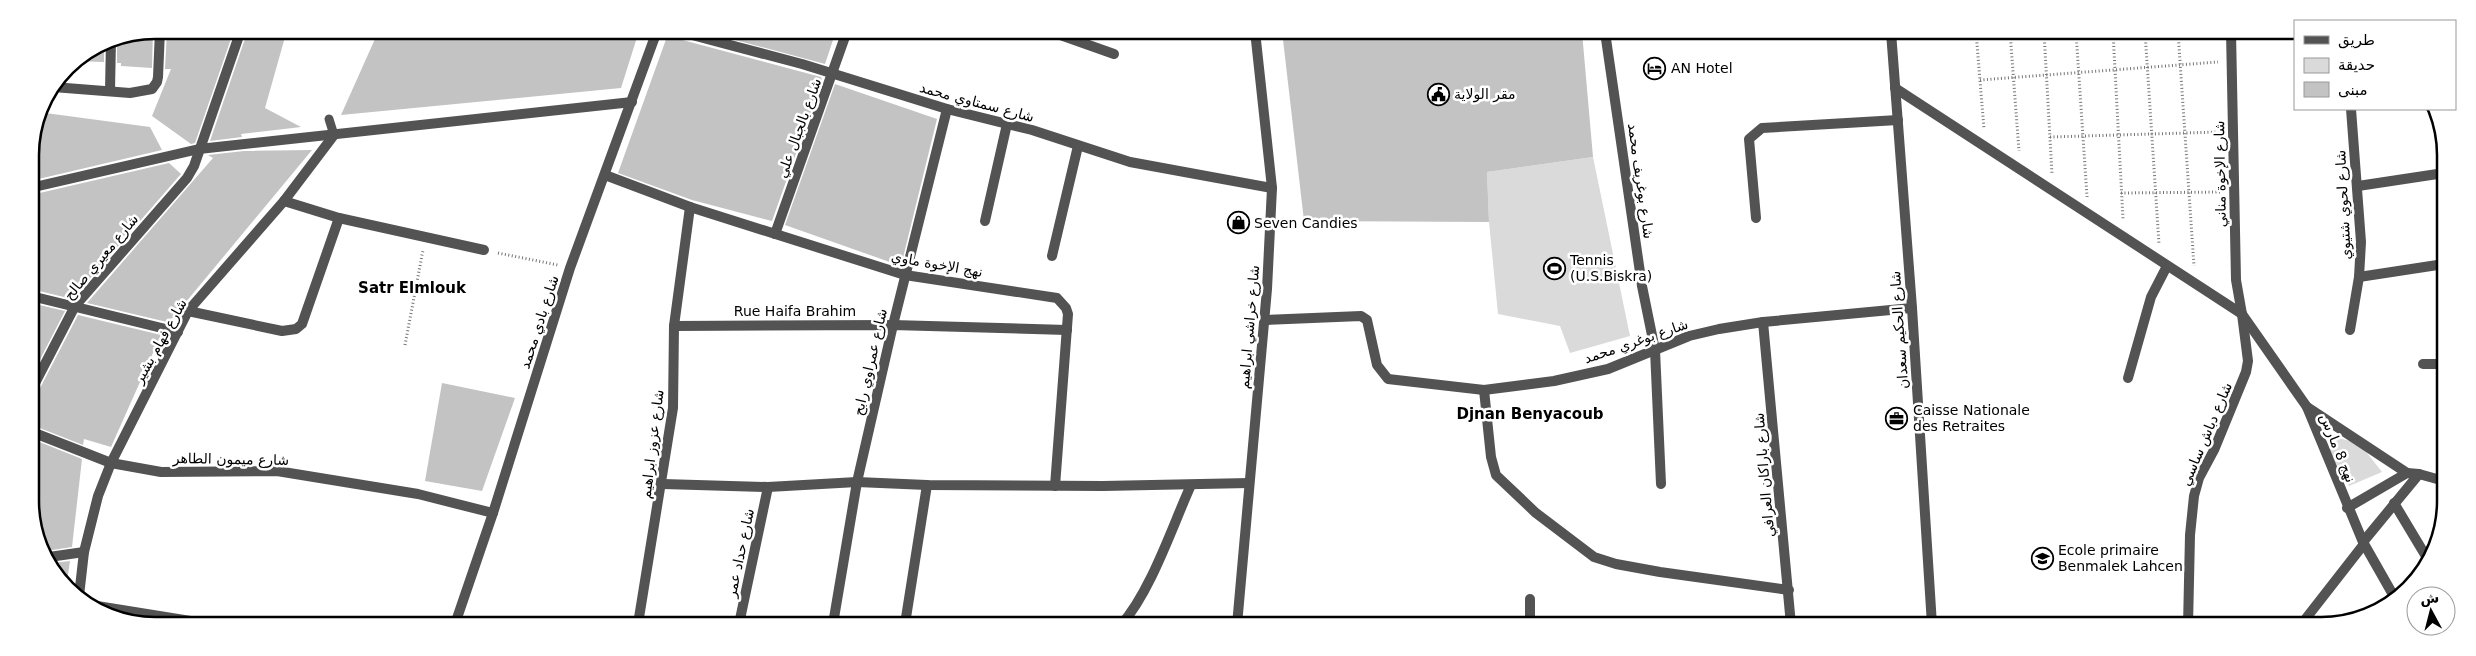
<svg xmlns="http://www.w3.org/2000/svg" width="2476" height="656" font-family="'DejaVu Sans','Noto Sans Arabic',sans-serif">
  <style>
    .green { fill: #dadada }
    .building { fill: #c3c3c3 }
    .lines { fill: none; stroke-linecap: round; stroke-linejoin: round }
    .path { stroke: #757575; stroke-width: 3; stroke-dasharray: 1 2.5; stroke-linecap: butt }
    .service { stroke: #535353; stroke-width: 9 }
    .minor { stroke: #535353; stroke-width: 10 }
    .tertiary { stroke: #535353; stroke-width: 10 }
    .labels { text-anchor: middle; stroke-width: 5; stroke-linejoin: round; paint-order: stroke }
    .poi-label { font-size: 14px; fill: #000; stroke: #fff; text-anchor: start }
    .street-label { font-size: 14px; fill: #000; stroke: #fff }
    .neighbourhood-label { font-size: 15px; font-weight: bold; fill: #000; stroke: #fff }
    .rim { fill: none; stroke: #000; stroke-width: 2.5 }
  </style>
  <rect width="100%" height="100%" fill="#fff"/>
  <g class="green">
    <polygon points="1593,157 1630,336 1570,353 1560,326 1498,314 1489,222 1487,172"/>
    <polygon points="2332,436 2360,444 2382,472 2349,486 2325,444"/>
  </g>
  <g class="building">
    <polygon points="153,30 152,68 121,66 121,63 117,63 117,37"/>
    <polygon points="167,30 234,30 195,143 191,144 152,116 171,69 165,69"/>
    <polygon points="248,30 287,30 265,108 301,127 241,134 242,137 210,141"/>
    <polygon points="379,30 639,31 621,88 341,115"/>
    <polygon points="669,31 675,38 821,77 822,80 772,221 692,200 618,173"/>
    <polygon points="702,31 836,31 825,64"/>
    <polygon points="1282,31 1582,32 1593,157 1487,172 1489,222 1304,221"/>
    <polygon points="104,41 104,62 74,61 103,42"/>
    <polygon points="835,84 937,119 901,266 785,225"/>
    <polygon points="38,112 150,127 162,150 30,181 30,147"/>
    <polygon points="312,150 171,320 168,319 167,322 87,303 213,158 208,155 244,151"/>
    <polygon points="169,163 181,174 72,299 31,289 31,195"/>
    <polygon points="31,303 65,311 32,375"/>
    <polygon points="78,315 161,335 111,447 84,439 83,445 32,425 32,396 38,392"/>
    <polygon points="442,383 515,398 482,491 425,481"/>
    <polygon points="32,439 82,459 72,547 46,551 32,526"/>
    <polygon points="70,561 66,588 53,563"/>
  </g>
  <g class="lines">
    <g class="path">
      <polyline points="1976,32 1984,129"/>
      <polyline points="2010,32 2019,151"/>
      <polyline points="2044,32 2052,174"/>
      <polyline points="2076,32 2087,197"/>
      <polyline points="2113,32 2123,219"/>
      <polyline points="2145,32 2159,244"/>
      <polyline points="2178,32 2194,266"/>
      <polyline points="1980,80 2218,62"/>
      <polyline points="2050,137 2219,132"/>
      <polyline points="2121,193 2221,192"/>
      <polyline points="498,253 558,265"/>
      <polyline points="405,345 423,250"/>
    </g>
    <polyline class="service" points="329,119 334,135"/>
    <g class="minor">
      <polyline points="677,31 802,64 947,109 1032,130 1130,162 1272,188"/>
      <polyline points="1049,31 1114,54"/>
      <polyline points="1605,32 1642,286 1655,350 1661,484"/>
      <polyline points="53,87 130,93 152,89 157,82 158,77 160,30"/>
      <polyline points="110,91 111,39"/>
      <polyline points="605,175 690,207 905,275 1057,298 1066,308 1068,314 1055,486"/>
      <polyline points="2358,186 2444,173"/>
      <polyline points="30,188 199,149 632,102"/>
      <polyline points="284,201 339,218 484,250"/>
      <polyline points="1756,218 1749,139 1762,128 1898,120"/>
      <polyline points="985,221 1007,124"/>
      <polyline points="775,234 847,31"/>
      <polyline points="1052,256 1078,146"/>
      <polyline points="2359,277 2444,264"/>
      <polyline points="31,296 178,332"/>
      <polyline points="188,311 282,331 296,329 302,324 339,218"/>
      <polyline points="1265,320 1361,316 1367,320 1377,365 1388,379 1484,390 1554,381 1608,369 1689,336 1719,329 1763,322 1912,308"/>
      <polyline points="1763,322 1791,625"/>
      <polyline points="674,326 893,325 1067,330"/>
      <polyline points="2350,330 2359,277 2361,242 2351,109"/>
      <polyline points="2423,364 2444,364"/>
      <polyline points="2128,378 2151,297 2167,266"/>
      <polyline points="32,389 75,306 187,178 194,166 241,30"/>
      <polyline points="1484,390 1491,457 1496,475 1536,513 1594,557 1616,564 1660,572 1789,590"/>
      <polyline points="32,432 111,463 161,472 277,471 418,494 493,513"/>
      <polyline points="663,484 768,487 857,482 927,485 1103,486 1249,483"/>
      <polyline points="2394,503 2430,563"/>
      <polyline points="2347,508 2407,473 2419,474 2444,481"/>
      <polyline points="2363,542 2419,474"/>
      <polyline points="49,557 84,552"/>
      <polyline points="79,596 84,552 98,496 111,463 188,311 284,201 334,135"/>
      <polyline points="97,606 209,624"/>
      <polyline points="455,624 493,513 570,268 657,31"/>
      <polyline points="638,624 673,408 674,326 690,207"/>
      <polyline points="739,624 768,487"/>
      <polyline points="833,624 857,482 893,325 947,109"/>
      <polyline points="905,624 927,485"/>
      <path d="M1121,625C1151,591 1172,527 1191,485"/>
      <polyline points="1237,625 1267,289 1272,188 1255,31"/>
      <polyline points="1530,625 1530,599"/>
      <polyline points="2188,626 2190,535 2194,496 2199,478 2214,450 2246,372 2248,361 2242,314"/>
      <polyline points="2300,626 2364,544"/>
    </g>
    <g class="tertiary">
      <polyline points="1891,32 1912,308 1932,625"/>
      <polyline points="2231,32 2236,280 2242,314"/>
      <polyline points="1895,88 2242,314 2307,407 2363,542 2396,600"/>
      <polyline points="2307,407 2407,473"/>
    </g>
  </g>
  <defs>
    <symbol id="hotel-ring" viewBox="-11 -11 22 22"><circle r="9.5" fill="#fff" stroke="#000" stroke-width="1.5"/><path d="M-6-4.5h1.5V1H6V5H4.5V3h-9V5H-6ZM-4 0a1.8 1.8 0 1 1 3.6 0ZM.5 0V-2.5h3Q6-2.5 6 0Z" fill="#000"/></symbol>
    <symbol id="civic-ring" viewBox="-11 -11 22 22"><circle r="9.5" fill="#fff" stroke="#000" stroke-width="1.5"/><path d="M-.6-6.5H3V-4.5H.6V-3L4-1V1h2V6H-6V1h2V-1L-.6-3ZM-1.2 2.5V6h2.4V2.5Z" fill="#000"/></symbol>
    <symbol id="shop-ring" viewBox="-11 -11 22 22"><circle r="9.5" fill="#fff" stroke="#000" stroke-width="1.5"/><path d="M-5-2.5h2.3a2.7 3.5 0 0 1 5.4 0H5L5.5 6h-11ZM-1.5-2.5h3a1.5 2.3 0 0 0-3 0Z" fill="#000"/></symbol>
    <symbol id="stadium-ring" viewBox="-11 -11 22 22"><circle r="9.5" fill="#fff" stroke="#000" stroke-width="1.5"/><path d="M0-5a6.5 5 0 1 0 0 10a6.5 5 0 1 0 0-10ZM-3.5-1.8h7v3.6h-7Z" fill="#000"/></symbol>
    <symbol id="office-ring" viewBox="-11 -11 22 22"><circle r="9.5" fill="#fff" stroke="#000" stroke-width="1.5"/><path d="M-6-3h4V-5.5h4V-3h4V5H-6ZM-1-4.5V-3h2v-1.5ZM-6 0V1H6V0Z" fill="#000"/></symbol>
    <symbol id="school-ring" viewBox="-11 -11 22 22"><circle r="9.5" fill="#fff" stroke="#000" stroke-width="1.5"/><path d="M0-5L7-2L0 1L-7-2ZM-4 1L0 2.5L4 1V4Q0 6-4 4Z" fill="#000"/></symbol>
  </defs>
  <g fill-rule="evenodd">
    <use href="#hotel-ring" x="1642" y="56" width="25" height="25"/>
    <use href="#civic-ring" x="1426" y="82" width="25" height="25"/>
    <use href="#shop-ring" x="1226" y="210" width="25" height="25"/>
    <use href="#stadium-ring" x="1542" y="256" width="25" height="25"/>
    <use href="#office-ring" x="1884" y="406" width="25" height="25"/>
    <use href="#school-ring" x="2030" y="546" width="25" height="25"/>
  </g>
  <g class="labels">
    <g class="poi-label">
      <text x="1671" y="73">AN Hotel</text>
      <text x="1454" y="99">مقر الولاية</text>
      <text x="1254" y="228">Seven Candies</text>
      <text x="1570" y="265">Tennis<tspan x="1570" dy="16">(U.S.Biskra)</tspan></text>
      <text x="1913" y="415">Caisse Nationale<tspan x="1913" dy="16">des Retraites</tspan></text>
      <text x="2058" y="555">Ecole primaire<tspan x="2058" dy="16">Benmalek Lahcen</tspan></text>
    </g>
    <g class="street-label">
      <text transform="translate(977 102) rotate(15)" y="5">شارع سمتاوي محمد</text>
      <text transform="translate(799 128) rotate(-70)" y="5">شارع بالجبال علي</text>
      <text transform="translate(2220 174) rotate(-91)" y="5">شارع الإخوة مناني</text>
      <text transform="translate(1641 181) rotate(82)" y="5">شارع بوغريف محمد</text>
      <text transform="translate(2343 205) rotate(-93)" y="5">شارع لحوي شتيوي</text>
      <text transform="translate(101 257) rotate(-50)" y="5">شارع معيري صالح</text>
      <text transform="translate(937 264) rotate(10)" y="5">نهج الإخوة ماوي</text>
      <text x="795" y="316">Rue Haifa Brahim</text>
      <text transform="translate(539 322) rotate(-72)" y="5">شارع بادي محمد</text>
      <text transform="translate(1249 327) rotate(-85)" y="5">شارع خراشي ابراهيم</text>
      <text transform="translate(1899 330) rotate(-94)" y="5">شارع الحكيم سعدان</text>
      <text transform="translate(160 341) rotate(-61)" y="5">شارع فهام بشير</text>
      <text transform="translate(1636 341) rotate(-19)" y="5">شارع بوغري محمد</text>
      <text transform="translate(870 362) rotate(-77)" y="5">شارع عمراوي رابح</text>
      <text transform="translate(2206 434) rotate(-67)" y="5">شارع دباش ساسي</text>
      <text transform="translate(652 444) rotate(-83)" y="5">شارع عزوز ابراهيم</text>
      <text transform="translate(2338 448) rotate(68)" y="5">نهج 8 مارس</text>
      <text transform="translate(231 459) rotate(1)" y="5">شارع ميمون الطاهر</text>
      <text transform="translate(1764 475) rotate(-95)" y="5">شارع باراكان العرافي</text>
      <text transform="translate(740 553) rotate(-78)" y="5">شارع حداد عمر</text>
    </g>
    <g class="neighbourhood-label">
      <text x="412" y="293">Satr Elmlouk</text>
      <text x="1530" y="419">Djnan Benyacoub</text>
    </g>
  </g>
  <path d="M0 0H2476V656H0ZM155 39H2321A116 116 0 0 1 2437 155V501A116 116 0 0 1 2321 617H155A116 116 0 0 1 39 501V155A116 116 0 0 1 155 39Z" fill="#fff" fill-rule="evenodd"/>
  <path class="rim" d="M155 39H2321A116 116 0 0 1 2437 155V501A116 116 0 0 1 2321 617H155A116 116 0 0 1 39 501V155A116 116 0 0 1 155 39Z"/>
  <rect x="2294" y="20" width="162" height="90" fill="#ffffff" stroke="#999999"/>
  <rect x="2304" y="36" width="25" height="8" fill="#535353" stroke="#999999"/>
  <text x="2338" y="45" font-size="15" fill="#000000">طريق</text>
  <rect x="2304" y="58" width="25" height="15" fill="#dadada" stroke="#999999"/>
  <text x="2338" y="70" font-size="15" fill="#000000">حديقة</text>
  <rect x="2304" y="82" width="25" height="15" fill="#c3c3c3" stroke="#999999"/>
  <text x="2338" y="95" font-size="15" fill="#000000">مبنى</text>
  <g transform="translate(2431 611) rotate(353)"><circle r="24" fill="#ffffff" stroke="#999999"/>
  <path d="M0-4L9 19L0 12L-9 19Z" fill="#000000"/>
  <text y="-8" font-size="14" font-weight="bold" text-anchor="middle" fill="#000000">ش</text>
  </g>
</svg>
